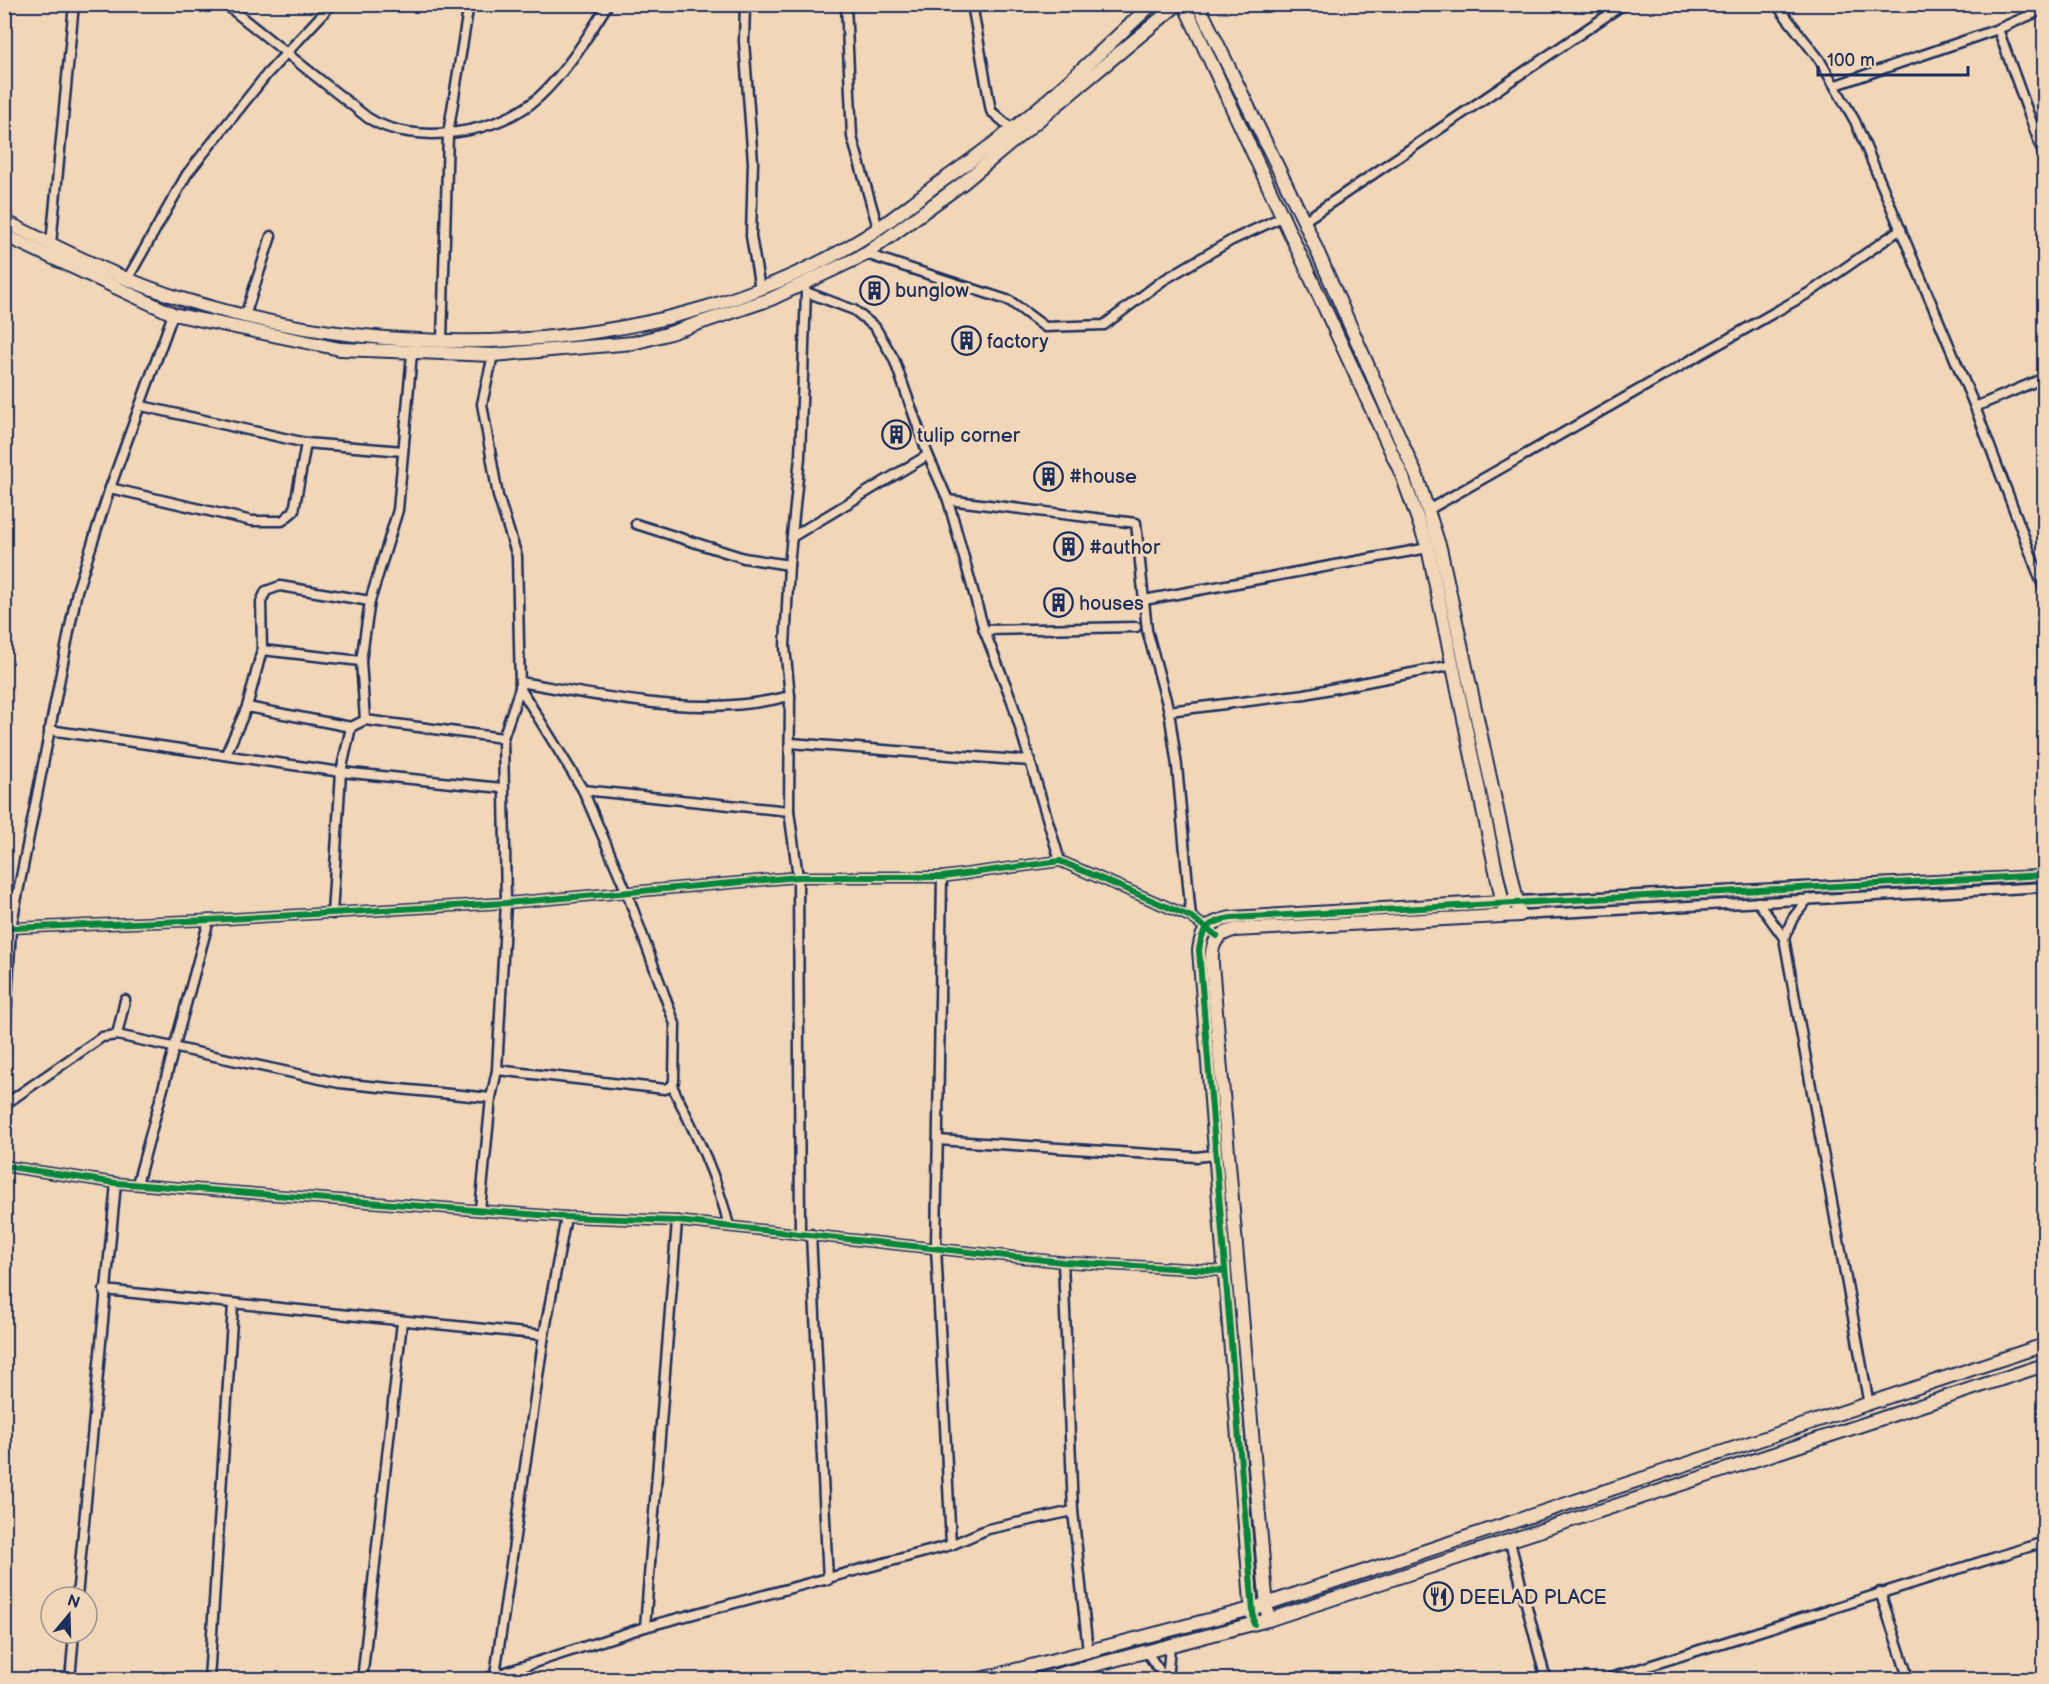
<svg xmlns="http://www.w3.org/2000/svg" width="2049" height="1684" font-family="'Balsamiq Sans',sans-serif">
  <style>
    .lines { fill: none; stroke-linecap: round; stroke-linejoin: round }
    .street-casing { stroke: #1b2f5e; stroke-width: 13 }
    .secondary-casing { stroke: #1b2f5e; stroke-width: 16 }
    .street { stroke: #f1d6b8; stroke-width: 8 }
    .secondary { stroke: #f1d6b8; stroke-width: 12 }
    .cycleway-casing { stroke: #f1d6b8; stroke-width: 10 }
    .cycleway { stroke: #00873e; stroke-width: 6 }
    .labels { text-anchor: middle; stroke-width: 6; stroke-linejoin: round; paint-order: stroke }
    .poi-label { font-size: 20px; fill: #1b2f5e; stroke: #f1d6b8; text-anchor: start }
  </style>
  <rect width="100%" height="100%" fill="#f1d6b8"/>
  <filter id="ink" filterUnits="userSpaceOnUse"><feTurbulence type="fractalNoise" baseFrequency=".0167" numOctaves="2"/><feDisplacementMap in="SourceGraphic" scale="12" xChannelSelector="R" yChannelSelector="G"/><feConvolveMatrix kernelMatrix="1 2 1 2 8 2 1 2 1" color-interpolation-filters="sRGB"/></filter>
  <g filter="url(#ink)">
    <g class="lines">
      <defs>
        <g id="street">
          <path d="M225,4L368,118C414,147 499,134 539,97C567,71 588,36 608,4"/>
          <polyline points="745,4 744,41 753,162 751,236 760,289"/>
          <polyline points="846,4 852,137 878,228"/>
          <polyline points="972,4 991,111 1012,129"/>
          <polyline points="1776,4 1819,59 1855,121 1975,407 2044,589"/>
          <polyline points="1998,29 2044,156"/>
          <polyline points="1836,85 1998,29 2044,9"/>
          <polyline points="1304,221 1624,4"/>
          <polyline points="51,244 74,4"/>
          <polyline points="866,254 1010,301 1045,327 1104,325 1162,281 1232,240 1284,216"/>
          <polyline points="128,278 187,174 267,74 332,4"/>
          <polyline points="805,287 806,292 854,310 875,327 894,359 928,455 948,500 984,630 1012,701 1060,861"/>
          <polyline points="245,316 271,236"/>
          <polyline points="442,340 448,134 469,4"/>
          <polyline points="142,406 306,443 403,451"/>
          <polyline points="1975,407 2044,378"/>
          <polyline points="110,488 252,521 282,521 294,511 306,443"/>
          <polyline points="948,500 1136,523 1147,630 1169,711 1177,766 1191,917"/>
          <polyline points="1428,510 1812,291 1901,229"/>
          <polyline points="636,524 744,558 789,565"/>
          <polyline points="792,537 928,455"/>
          <polyline points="1144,600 1428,548"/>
          <polyline points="984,630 1136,627"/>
          <polyline points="262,650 361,661"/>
          <path d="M520,682C608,697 702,719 790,696"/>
          <path d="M520,688L583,790L627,893L675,1024L674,1081L672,1086C695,1132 717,1176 729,1226"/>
          <polyline points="247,707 351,727"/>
          <polyline points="1169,711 1305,694 1453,665"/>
          <polyline points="365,720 503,738"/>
          <polyline points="49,730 341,772 502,788"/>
          <polyline points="790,743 1030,761"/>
          <polyline points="226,754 247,707 262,650 261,602 266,591 280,586 370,601"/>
          <polyline points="583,790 789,811"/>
          <polyline points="942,877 936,1247 951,1545"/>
          <polyline points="4,896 16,899"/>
          <polyline points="1518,901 2044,875"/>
          <polyline points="1758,902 1784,938 1869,1405"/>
          <polyline points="332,914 341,772 351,727 365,720 361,661 370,601 398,510 412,353"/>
          <polyline points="1520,915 2044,887"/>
          <polyline points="11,928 209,920 506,903 798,877 942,877 1060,861 1191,917 1217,936"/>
          <polyline points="1784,938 1793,918 1808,899"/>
          <polyline points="117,1035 339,1083 491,1098"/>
          <polyline points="4,1057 11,928 77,591 110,488 173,314"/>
          <polyline points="497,1070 665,1089 672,1086"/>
          <polyline points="4,1105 102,1037 117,1035 125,1000"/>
          <polyline points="938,1140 1196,1157 1214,1155"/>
          <polyline points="4,1166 116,1183 566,1217 677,1221 1063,1262 1225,1271"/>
          <polyline points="137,1184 209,920"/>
          <polyline points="480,1210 491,1098 497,1070 506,903 503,738 520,688 517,556 498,496 482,404 493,355"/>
          <polyline points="800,1233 798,877 789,811 790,696 785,647 789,565 800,457 806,292"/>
          <polyline points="811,1234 828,1580"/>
          <polyline points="1063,1262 1073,1511 1088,1651"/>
          <polyline points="104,1290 544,1335"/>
          <polyline points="2043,1346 2044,1331"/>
          <polyline points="1510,1542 1546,1680"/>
          <polyline points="1880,1592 1909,1680"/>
          <polyline points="77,1597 116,1183"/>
          <polyline points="645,1627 677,1221"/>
          <polyline points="1146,1651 1166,1680"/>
          <polyline points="495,1675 544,1335 566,1217"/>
          <polyline points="70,1680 74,1633"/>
          <polyline points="209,1680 233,1305"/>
          <polyline points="362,1680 402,1322"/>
          <polyline points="481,1680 645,1627 951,1545 988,1529 1073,1511"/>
          <polyline points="1167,1680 1170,1646"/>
          <polyline points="1604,1680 2044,1542"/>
        </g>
        <g id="secondary">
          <polyline points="1184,4 1402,475 1428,548 1504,909"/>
          <path d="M1198,4L1304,221L1417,477L1440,548L1520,915L1234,930C1203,937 1213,963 1214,988L1268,1620"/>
          <path d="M4,221C63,250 123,281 185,300C401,366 669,358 865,237C888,223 910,205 932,188C965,165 998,141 1029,116C1071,81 1111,42 1152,4"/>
          <polyline points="4,235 173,314 340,349 493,355 633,343 667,334 771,299 866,254 963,183 1178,4"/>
          <path d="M1252,1614L1199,950C1202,927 1209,922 1231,918L1518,901"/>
          <polyline points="977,1680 1251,1609 2044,1345"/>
          <polyline points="1037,1680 1268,1620 2044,1365"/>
        </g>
      </defs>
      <use href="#street" class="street-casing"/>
      <use href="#secondary" class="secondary-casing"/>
      <use href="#street" class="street"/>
      <use href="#secondary" class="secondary"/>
      <defs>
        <g id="cycleway">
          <polyline points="11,928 209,920 506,903 798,877 942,877 1060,861 1191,917 1217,936"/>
          <polyline points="4,1166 116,1183 566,1217 677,1221 1063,1262 1225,1271"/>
          <path d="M1254,1624L1199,950C1202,927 1209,922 1231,918L2044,875"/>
        </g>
      </defs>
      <use href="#cycleway" class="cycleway-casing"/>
      <use href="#cycleway" class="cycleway"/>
    </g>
  </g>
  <defs>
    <symbol id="building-ring" viewBox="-11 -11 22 22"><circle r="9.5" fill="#f1d6b8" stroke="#1b2f5e" stroke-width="1.5"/><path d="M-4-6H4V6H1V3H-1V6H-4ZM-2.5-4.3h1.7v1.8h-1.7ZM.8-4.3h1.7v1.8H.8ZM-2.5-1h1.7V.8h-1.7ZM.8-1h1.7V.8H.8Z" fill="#1b2f5e"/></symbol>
    <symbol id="restaurant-ring" viewBox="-11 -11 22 22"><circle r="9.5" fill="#f1d6b8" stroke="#1b2f5e" stroke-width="1.5"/><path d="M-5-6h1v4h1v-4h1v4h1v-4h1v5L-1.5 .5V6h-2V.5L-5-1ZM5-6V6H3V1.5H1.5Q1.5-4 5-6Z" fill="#1b2f5e"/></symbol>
  </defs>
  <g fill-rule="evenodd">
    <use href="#building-ring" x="858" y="274" width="33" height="33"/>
    <use href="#building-ring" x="950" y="324" width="33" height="33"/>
    <use href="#building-ring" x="880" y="418" width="33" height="33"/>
    <use href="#building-ring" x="1032" y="460" width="33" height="33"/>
    <use href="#building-ring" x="1052" y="530" width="33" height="33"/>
    <use href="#building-ring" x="1042" y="586" width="33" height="33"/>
    <use href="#restaurant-ring" x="1422" y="1580" width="33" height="33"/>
  </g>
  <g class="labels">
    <g class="poi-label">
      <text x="895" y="297">bunglow</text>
      <text x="987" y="348">factory</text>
      <text x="917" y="442">tulip corner</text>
      <text x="1069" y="483">#house</text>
      <text x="1089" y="554">#author</text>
      <text x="1079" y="610">houses</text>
      <text x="1459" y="1604">DEELAD PLACE</text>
    </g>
  </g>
  <rect width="2049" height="1684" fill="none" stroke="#f1d6b8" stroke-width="24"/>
  <rect x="12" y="12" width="2025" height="1660" fill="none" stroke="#1b2f5e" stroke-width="2" filter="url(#ink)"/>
  <g transform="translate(69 1615) rotate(19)"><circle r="28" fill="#f1d6b8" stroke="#9b9394" stroke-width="1.5"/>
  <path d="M0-4.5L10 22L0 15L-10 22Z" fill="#1b2f5e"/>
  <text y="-9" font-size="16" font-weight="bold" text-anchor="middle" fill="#1b2f5e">N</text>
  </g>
  <path d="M1818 66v9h150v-9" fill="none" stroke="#1b2f5e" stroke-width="3"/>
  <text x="1827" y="66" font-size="18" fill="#1b2f5e" stroke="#f1d6b8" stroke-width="4.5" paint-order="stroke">100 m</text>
</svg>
